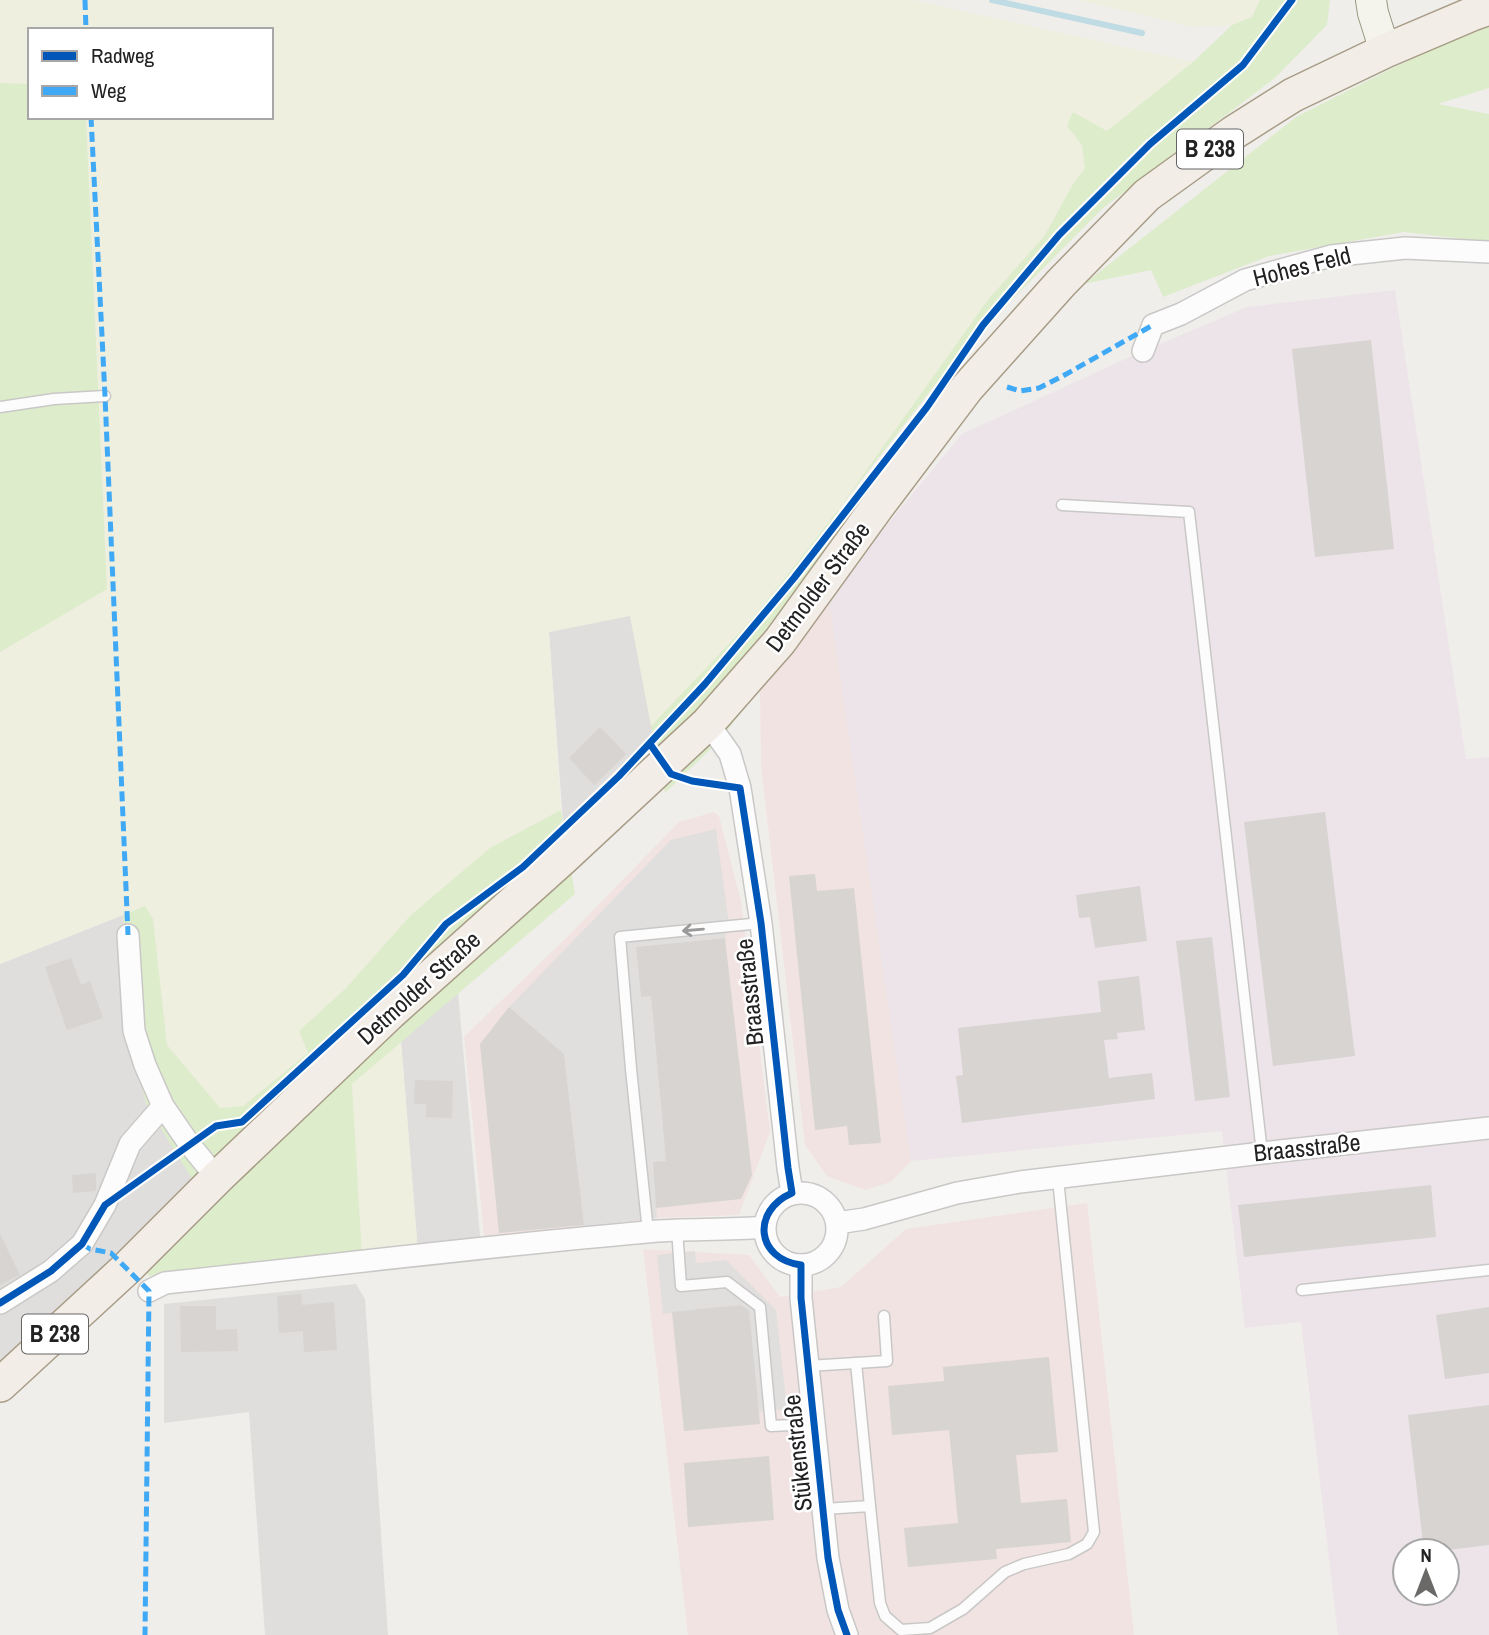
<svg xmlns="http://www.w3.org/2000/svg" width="1489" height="1635" font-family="'Archivo Narrow',sans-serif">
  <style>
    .residential { fill: #dfdedc }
    .commercial { fill: #f1e3e1 }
    .industrial { fill: #ede4e9; fill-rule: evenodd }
    .farmland { fill: #efefdf }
    .grass { fill: #ddeccb }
    .parking { fill: #e0dfde }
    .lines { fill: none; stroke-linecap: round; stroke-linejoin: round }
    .stream { stroke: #bfdbe3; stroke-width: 6 }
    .building { fill: #d7d4d2 }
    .service-casing { stroke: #c9c8c7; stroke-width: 13 }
    .minor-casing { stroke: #c9c8c7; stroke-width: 24 }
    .secondary-casing { stroke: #999a82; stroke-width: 32 }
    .primary-casing { stroke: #a79c86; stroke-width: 36 }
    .service { stroke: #fdfcfc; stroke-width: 10 }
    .minor { stroke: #fdfcfc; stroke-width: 21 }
    .secondary { stroke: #f4f4ed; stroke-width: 30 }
    .primary { stroke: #f3ede7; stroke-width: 33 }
    .quiet { stroke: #3fa9f5; stroke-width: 5; stroke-dasharray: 10 5; stroke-linecap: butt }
    .cycleway-casing { stroke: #fff; stroke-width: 11 }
    .cycleway { stroke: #0057b8; stroke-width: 7 }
    .oneway { stroke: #9a9a9a }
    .labels { text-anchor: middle; stroke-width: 5; stroke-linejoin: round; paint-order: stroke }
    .shield { fill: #fff; stroke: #646464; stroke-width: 2 }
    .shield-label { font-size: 23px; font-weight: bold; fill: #222 }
    .street-label { font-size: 24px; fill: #222; stroke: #fff }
  </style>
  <rect width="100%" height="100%" fill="#f0eeeb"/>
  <g class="residential">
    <polygon points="630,615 654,733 563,822 549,632"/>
    <polygon points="123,915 131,1043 197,1187 0,1373 0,964"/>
    <polygon points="458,993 481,1246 418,1253 401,1041"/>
    <polygon points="356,1284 365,1299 388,1635 265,1635 249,1412 164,1423 164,1304"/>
  </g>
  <g class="commercial">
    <polygon points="829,600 911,1161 891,1182 865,1190 827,1176 805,1145 761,766 760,690"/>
    <polygon points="714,812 719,816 741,901 770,1132 739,1215 657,1218 485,1245 464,1037 567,937 679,822"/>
    <polygon points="1087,1203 1134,1635 688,1635 643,1249 749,1255 780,1297 841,1287 906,1229"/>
  </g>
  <path class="industrial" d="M1395,290L1466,759L1489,757V1635H1338L1301,1322L1245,1328L1222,1131L911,1161L829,600L876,538L962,434L1134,355L1247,307ZM1405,1551H1447V1593H1405Z"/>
  <g class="farmland">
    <polygon points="0,0 913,0 1193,62 1107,131 1073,112 1067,126 1082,145 1085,168 1073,184 1045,235 987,301 838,510 782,582 745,627 651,726 630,616 549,632 561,810 490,848 411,915 345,989 300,1031 308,1053 243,1106 220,1108 167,1045 153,919 145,906 0,964 0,652 107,589 86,117 271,117 271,30 30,30 30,84 0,83"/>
    <polygon points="1078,0 1260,0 1252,17 1232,25 1194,27"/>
    <polygon points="401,1041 418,1253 362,1256 352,1084"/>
  </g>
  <g class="grass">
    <polygon points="1260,0 1330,0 1327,25 1275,78 1103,208 962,350 838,510 876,538 829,600 719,741 665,793 651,726 745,627 782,582 838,510 987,301 1045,235 1073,184 1085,168 1082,145 1067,126 1073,112 1107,131 1193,62 1232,25 1252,17"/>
    <polygon points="1489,25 1489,88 1438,104 1489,114 1489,242 1404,232 1269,256 1163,297 1151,270 1084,284 1296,117 1466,31"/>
    <polygon points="0,83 30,84 30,117 86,117 107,589 0,652"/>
    <polygon points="561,810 575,894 352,1084 362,1256 149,1276 128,1254 197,1187 146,1104 131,1043 123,915 145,906 153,919 167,1045 220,1108 243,1106 308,1053 299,1031 345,989 411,915 490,848"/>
  </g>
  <g class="parking">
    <polygon points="716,829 728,917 725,938 636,947 641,997 651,996 666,1161 653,1162 657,1218 584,1226 564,1054 509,1007 671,840"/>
    <polygon points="695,1251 696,1263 726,1260 776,1310 787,1409 758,1412 740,1305 663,1314 657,1255"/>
  </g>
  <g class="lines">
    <polyline class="stream" points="992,0 1142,33"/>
  </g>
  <g class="building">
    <polygon points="1371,340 1394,549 1315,557 1292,349"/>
    <polygon points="600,727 626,754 594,785 569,758"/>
    <polygon points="1325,812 1355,1056 1273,1066 1244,822"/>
    <polygon points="815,874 817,891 854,888 881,1143 849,1145 847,1126 815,1130 789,876"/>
    <polygon points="1140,886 1147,941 1095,948 1090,917 1079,918 1076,895"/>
    <polygon points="1212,937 1230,1097 1195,1101 1176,941"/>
    <polygon points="725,938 752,1175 741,1199 656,1208 653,1162 666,1161 651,996 641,997 636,947"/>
    <polygon points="71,958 81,985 90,981 103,1018 67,1030 45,967"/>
    <polygon points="1139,976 1145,1030 1117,1033 1118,1039 1104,1040 1109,1078 1152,1073 1155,1099 962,1123 956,1076 963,1075 958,1028 1101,1012 1098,981"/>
    <polygon points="509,1007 564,1054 584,1225 499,1233 480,1044"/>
    <polygon points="415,1080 453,1081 452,1118 426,1117 426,1104 414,1104"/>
    <polygon points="96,1173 96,1191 73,1193 72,1175"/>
    <polygon points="1431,1185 1436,1237 1244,1257 1238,1205"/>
    <polygon points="0,1234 20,1275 0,1285"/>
    <polygon points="301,1294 302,1305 334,1302 337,1350 304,1352 303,1331 279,1333 277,1296"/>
    <polygon points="740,1305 749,1310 760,1424 684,1431 672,1312"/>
    <polygon points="180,1306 216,1306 216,1330 237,1329 238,1351 181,1352"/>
    <polygon points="1489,1307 1489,1373 1445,1379 1436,1315"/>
    <polygon points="1049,1357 1058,1452 1016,1455 1021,1503 1067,1499 1071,1542 996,1549 997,1559 908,1567 904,1528 958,1523 949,1430 892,1435 888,1386 944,1381 943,1367"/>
    <polygon points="1489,1405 1489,1545 1440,1551 1424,1551 1408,1415"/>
    <polygon points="769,1456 774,1520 688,1527 684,1463"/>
  </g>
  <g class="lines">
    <defs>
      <g id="service">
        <polyline points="0,407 54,399 105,396"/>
        <polyline points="1062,505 1189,512 1262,1153"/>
        <polyline points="677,1229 681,1286 727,1282 760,1307 771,1426 814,1424"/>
        <polyline points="648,1232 631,1069 620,937 761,923"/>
        <polyline points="1302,1290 1489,1270"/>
        <polyline points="808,1366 856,1363"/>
        <polyline points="870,1506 856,1363 887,1361 884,1316"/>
        <polyline points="824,1509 870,1506 880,1603 885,1616 901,1630 930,1628 963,1609 1005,1572 1024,1564 1069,1554 1087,1544 1094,1532 1058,1179"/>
      </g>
      <g id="minor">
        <polyline points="1143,351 1153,325 1181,314 1245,280 1331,256 1405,248 1489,252"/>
        <polyline points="708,723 730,754 740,788 761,923 788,1168 792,1193"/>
        <polyline points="128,935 134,1031 145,1065 163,1106 190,1145 217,1178"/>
        <circle cx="801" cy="1229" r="36"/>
        <polyline points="837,1223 864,1219 957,1193 1020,1182 1262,1153 1489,1128"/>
        <polyline points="801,1265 801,1298 828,1558 838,1610 847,1635"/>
        <path d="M149,1291L165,1283C326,1266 486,1246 647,1232C686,1228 725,1231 764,1227"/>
        <polyline points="0,1303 51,1271 82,1244 105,1205 130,1144 163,1106"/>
      </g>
      <polyline id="secondary" points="1371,0 1373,13 1385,51"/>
      <polyline id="primary" points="0,1385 127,1268 217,1178 390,1013 563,858 708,723 780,641 877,507 967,388 1061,283 1147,195 1233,133 1293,95 1385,51 1472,14 1489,8"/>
    </defs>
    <use href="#service" class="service-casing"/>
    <use href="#minor" class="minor-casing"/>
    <use href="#secondary" class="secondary-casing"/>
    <use href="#primary" class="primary-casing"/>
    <use href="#service" class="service"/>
    <use href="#minor" class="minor"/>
    <use href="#secondary" class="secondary"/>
    <use href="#primary" class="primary"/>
    <g class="quiet">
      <polyline points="85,0 86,30"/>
      <polyline points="91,117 105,396 128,935"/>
      <polyline points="1007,387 1020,391 1039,388 1061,377 1153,325"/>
      <polyline points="82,1244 90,1249 111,1253 149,1291 145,1635"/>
    </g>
    <defs>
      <g id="cycleway">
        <path d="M650,744L671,774L692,781L740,788L761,923L788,1168L792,1193C751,1211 756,1259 801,1265V1298L828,1558L838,1610L847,1635"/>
        <polyline points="0,1303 51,1271 82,1244 105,1205 216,1126 242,1122 403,975 446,924 523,867 619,776 705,684 794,578 927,407 983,325 1059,235 1150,144 1243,65 1292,0"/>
      </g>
    </defs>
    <use href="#cycleway" class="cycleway-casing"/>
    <use href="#cycleway" class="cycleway"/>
  </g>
  <defs><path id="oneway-shaft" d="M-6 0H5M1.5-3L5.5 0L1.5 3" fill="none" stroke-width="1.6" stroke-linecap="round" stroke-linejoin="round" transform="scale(1.75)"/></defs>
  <use class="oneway" href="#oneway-shaft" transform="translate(693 930) rotate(175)"/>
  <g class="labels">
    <g class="shield">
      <rect x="1177" y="129.5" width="66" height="39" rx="5"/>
      <rect x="22" y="1314.5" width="66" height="39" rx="5"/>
    </g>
    <g class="shield-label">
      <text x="1210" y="157">B 238</text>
      <text x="55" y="1342">B 238</text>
    </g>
    <g class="street-label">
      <text transform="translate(1302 267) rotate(-14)" y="8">Hohes Feld</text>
      <text transform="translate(818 587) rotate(-53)" y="8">Detmolder Straße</text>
      <text transform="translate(419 988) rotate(-42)" y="8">Detmolder Straße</text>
      <text transform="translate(750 992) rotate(-96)" y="8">Braasstraße</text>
      <text transform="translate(1307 1148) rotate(-6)" y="8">Braasstraße</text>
      <text transform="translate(798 1453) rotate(-96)" y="8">Stükenstraße</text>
    </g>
  </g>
  <rect x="28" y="28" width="245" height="91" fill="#ffffff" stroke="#a7a7a7" stroke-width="2"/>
  <rect x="42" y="51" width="35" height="10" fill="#0057b8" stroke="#a7a7a7" stroke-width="2"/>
  <text x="91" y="63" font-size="21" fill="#222222">Radweg</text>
  <rect x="42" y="86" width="35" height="10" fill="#3fa9f5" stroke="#a7a7a7" stroke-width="2"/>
  <text x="91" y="98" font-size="21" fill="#222222">Weg</text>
  <g transform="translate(1426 1572)"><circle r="33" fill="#ffffff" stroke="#a7a7a7" stroke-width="2"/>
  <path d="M0-5L12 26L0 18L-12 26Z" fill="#6a6968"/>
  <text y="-10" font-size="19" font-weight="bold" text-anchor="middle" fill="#222222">N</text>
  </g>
</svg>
